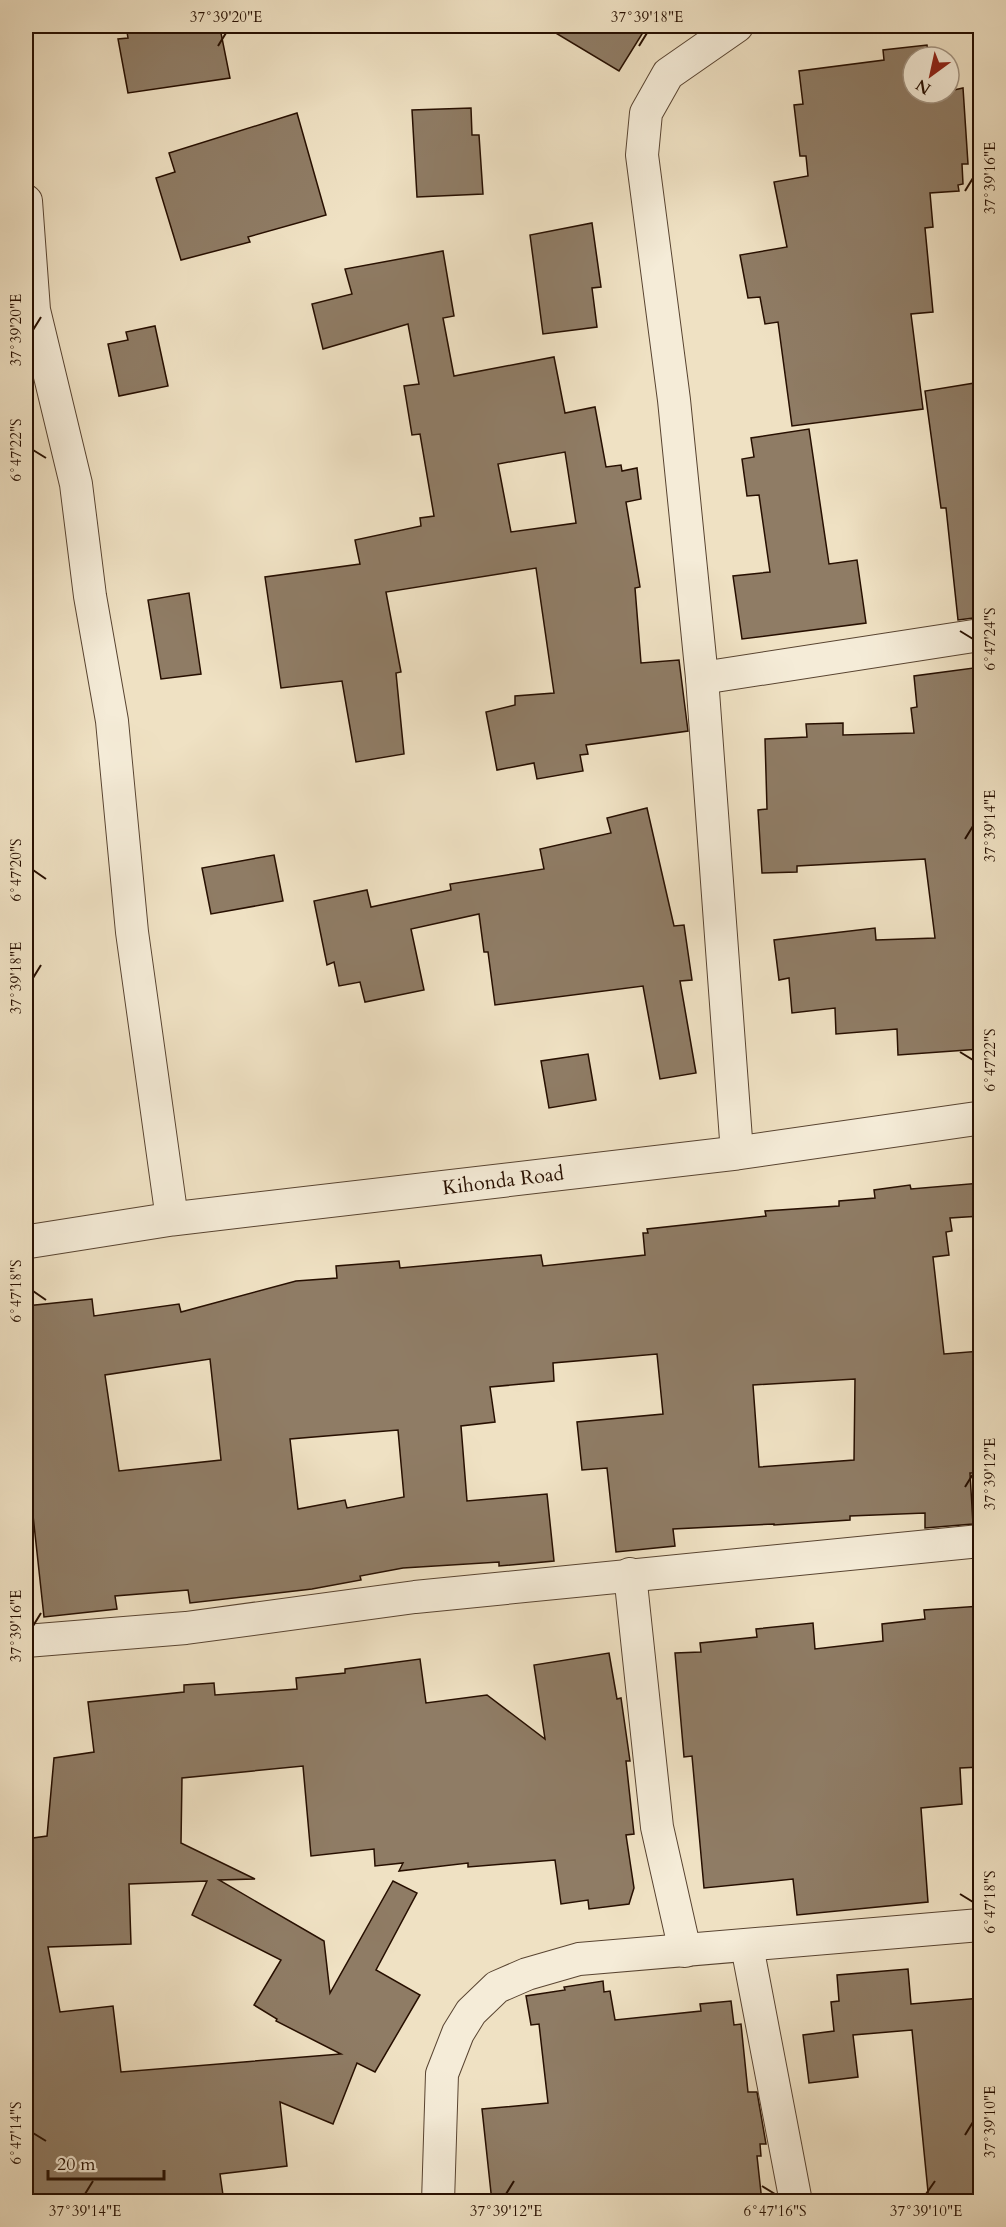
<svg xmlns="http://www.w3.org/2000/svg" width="1006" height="2227" font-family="Cardo,serif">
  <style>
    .building { fill: #8f7c65; stroke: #270f00; stroke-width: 1.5; fill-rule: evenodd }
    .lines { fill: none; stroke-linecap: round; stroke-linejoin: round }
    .minor-casing { stroke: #594431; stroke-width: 34 }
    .tertiary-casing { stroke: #594431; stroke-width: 35 }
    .minor { stroke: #f5ecd8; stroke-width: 32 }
    .tertiary { stroke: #f5ecd8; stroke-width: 33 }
    .ticks { fill: none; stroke: #270f00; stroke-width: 2 }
    .labels { text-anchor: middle; stroke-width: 6; stroke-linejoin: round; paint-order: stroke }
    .street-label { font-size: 20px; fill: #270f00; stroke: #f5ecd8 }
    .neatline { fill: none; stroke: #270f00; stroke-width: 2 }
    .ticks-label { font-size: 15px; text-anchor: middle; fill: #270f00 }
  </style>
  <rect width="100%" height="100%" fill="#efe1c3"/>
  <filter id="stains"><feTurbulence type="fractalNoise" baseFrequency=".00333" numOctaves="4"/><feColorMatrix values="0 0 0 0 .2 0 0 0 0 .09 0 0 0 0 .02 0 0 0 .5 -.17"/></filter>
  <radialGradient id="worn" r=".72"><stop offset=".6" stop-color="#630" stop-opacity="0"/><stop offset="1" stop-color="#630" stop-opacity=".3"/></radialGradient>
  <g class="building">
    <polygon points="126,26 203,26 204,29 220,28 230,78 128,93 118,39 128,38"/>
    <polygon points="544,26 647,26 619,71"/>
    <polygon points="927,45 929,57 913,57 913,93 949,93 949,91 963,88 968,164 962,164 963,184 958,185 959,191 930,193 933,227 925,228 933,312 911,314 923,409 792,426 778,322 765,324 760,297 748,298 740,255 787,247 774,182 808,176 806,156 800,156 794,105 803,104 799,71 884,60 883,50"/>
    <polygon points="471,108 472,135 479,135 483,194 417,197 412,110"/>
    <polygon points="297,113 326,215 248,237 250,242 181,260 156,178 175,172 169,153"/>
    <polygon points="592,223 601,287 592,288 597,327 543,334 530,235"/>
    <path d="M443,251L454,316L443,318L454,376L554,357L565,413L595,407L606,467L621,465L622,471L637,468L641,499L626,502L640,587L635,588L641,663L679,660L688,731L586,745L588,754L580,755L583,771L537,779L534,763L497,770L486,712L515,705V696L554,693L536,568L386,592L401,672L396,673L404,754L356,762L342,681L281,688L265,577L360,564L355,540L421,526L420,518L434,516L420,434L412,435L404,386L419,384L408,324L323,349L312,304L352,294L345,269ZM565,452L576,523L511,532L498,464Z"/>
    <polygon points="155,326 168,386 119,396 108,344 128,340 126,332"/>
    <polygon points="981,382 981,617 958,620 946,508 941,508 925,391"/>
    <polygon points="809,429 829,564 857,560 866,623 742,639 733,576 770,572 759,495 747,496 742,459 754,457 751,438"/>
    <polygon points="189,593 201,674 161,679 148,600"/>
    <polygon points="981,667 981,1049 898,1055 897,1029 836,1034 835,1008 792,1013 789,978 779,980 774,940 875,928 876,940 935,938 925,859 797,866 797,872 762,873 758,810 767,809 765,739 807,737 806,724 843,723 843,735 914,733 911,708 917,707 914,676"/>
    <polygon points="647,808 674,926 684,925 692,980 680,981 696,1073 660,1079 643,986 495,1005 488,952 484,952 479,914 411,929 424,990 365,1002 360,982 339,986 334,962 327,965 314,901 367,890 371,907 451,890 450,884 544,869 540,849 611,833 607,818"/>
    <polygon points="274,855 283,901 211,914 202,868"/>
    <polygon points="588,1054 596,1100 549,1108 541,1061"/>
    <path d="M981,1183V1216L950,1218L952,1231L946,1232L949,1255L933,1257L944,1354L981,1351V1473H970L973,1524L925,1528V1513L850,1516V1520L774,1525V1524L673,1529L675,1546L616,1552L607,1468L582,1470L577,1422L663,1414L657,1354L553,1363L554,1381L490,1387L495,1422L461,1426L467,1501L547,1494L554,1561L499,1566V1562L403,1568L360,1576L361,1580L312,1589L190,1603L188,1590L115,1596L117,1609L44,1617L31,1497L26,1499V1306L92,1299L94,1316L179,1304L181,1312L296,1281L337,1278L336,1266L399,1261L400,1268L541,1255L543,1266L645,1255L643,1233H648L647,1229L766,1216L765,1211L839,1206V1201L875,1198L874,1190L910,1185L911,1189ZM210,1359L221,1460L119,1471L105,1375ZM855,1379L854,1460L759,1467L753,1385ZM398,1430L404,1497L347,1508L345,1500L298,1509L290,1439Z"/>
    <polygon points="981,1606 981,1767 960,1768 962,1804 921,1808 928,1902 797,1915 793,1879 704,1888 692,1756 684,1757 675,1653 701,1652 700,1643 757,1637 756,1629 813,1623 815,1649 883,1641 882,1624 925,1619 924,1610"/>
    <path d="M609,1653L617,1699L621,1698L630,1761H626L634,1834L626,1835L634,1888L629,1904L589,1909L588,1900L561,1904L555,1860L468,1867V1863L399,1871L403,1863L375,1866L374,1849L311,1856L303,1766L182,1778L181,1843L255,1879L219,1880L324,1941L330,1993L393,1881L417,1893L376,1970L420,1995L375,2072L357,2063L333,2124L280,2102L287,2166L220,2174L224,2202H26V1839L47,1836L54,1758L94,1752L88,1702L184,1692V1685L214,1683L215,1695L297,1689L296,1678L345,1673V1669L420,1659L426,1703L487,1695L545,1739L534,1665ZM207,1881L192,1915L281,1960L254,2005L277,2019L276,2021L341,2054L121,2072L113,2006L60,2012L48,1947L131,1944L129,1884Z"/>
    <polygon points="908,1969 911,2004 981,1998 981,2202 929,2202 912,2030 853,2035 858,2077 809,2083 803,2035 834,2031 831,2002 839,2001 837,1975"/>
    <polygon points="603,1981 604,1992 610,1991 615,2020 701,2011 700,2004 731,2001 734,2025 741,2024 748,2092 757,2092 766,2144 760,2144 761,2156 757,2156 762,2202 492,2202 482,2109 548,2103 539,2024 531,2025 526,1996 565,1990 564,1987"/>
  </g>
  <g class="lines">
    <defs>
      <g id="minor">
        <polyline points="26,201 34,310 76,484 90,596 112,721 132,932 172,1219"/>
        <polyline points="702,678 980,635"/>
        <polyline points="737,1153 702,678 674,400 642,155 646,113 668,74 737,26"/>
        <polyline points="630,1574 657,1827 685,1951"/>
        <polyline points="26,1641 186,1628 415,1597 980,1541"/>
        <polyline points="747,1946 796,2202"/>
        <polyline points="438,2202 442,2074 458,2033 471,2012 497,1987 527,1974 579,1959 980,1925"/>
      </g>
      <polyline id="tertiary" points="26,1242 172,1219 737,1153 980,1118"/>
    </defs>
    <use href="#minor" class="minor-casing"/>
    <use href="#tertiary" class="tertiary-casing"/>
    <use href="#minor" class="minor"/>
    <use href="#tertiary" class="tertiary"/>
  </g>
  <path class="ticks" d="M218,46L226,33M639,46L647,33M965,191L973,178M33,330L41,317M33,450L46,458M960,631L973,639M965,839L973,826M33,870L46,879M33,978L41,965M960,1052L973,1060M33,1291L46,1300M965,1487L973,1474M33,1626L41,1613M960,1894L973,1902M33,2133L46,2141M965,2135L973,2122M762,2186L775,2194M85,2194L93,2181M506,2194L514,2181M926,2194L935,2181"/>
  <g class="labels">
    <g class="street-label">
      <text transform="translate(503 1180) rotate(-7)" y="7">Kihonda Road</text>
    </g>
  </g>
  <rect width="1006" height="2227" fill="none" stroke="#efe1c3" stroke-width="66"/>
  <g transform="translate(931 75) rotate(213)"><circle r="28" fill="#f5ecd8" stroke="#a39482" stroke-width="1.5"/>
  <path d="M0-4.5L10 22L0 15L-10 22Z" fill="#8f2418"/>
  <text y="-9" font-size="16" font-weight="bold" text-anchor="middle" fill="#270f00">N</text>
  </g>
  <path d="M48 2170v9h116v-9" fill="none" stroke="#270f00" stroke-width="3"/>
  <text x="57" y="2170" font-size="18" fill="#270f00" stroke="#f5ecd8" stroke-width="4.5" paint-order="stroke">20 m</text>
  <rect x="33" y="33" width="940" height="2161" class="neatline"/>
  <g class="ticks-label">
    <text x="226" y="22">37°39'20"E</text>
    <text x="647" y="22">37°39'18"E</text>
    <text transform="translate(990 178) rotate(-90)" y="5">37°39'16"E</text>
    <text transform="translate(16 330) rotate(-90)" y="5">37°39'20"E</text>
    <text transform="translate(16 450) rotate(-90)" y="5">6°47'22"S</text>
    <text transform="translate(990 639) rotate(-90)" y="5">6°47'24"S</text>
    <text transform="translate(990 826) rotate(-90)" y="5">37°39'14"E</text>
    <text transform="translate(16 870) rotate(-90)" y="5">6°47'20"S</text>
    <text transform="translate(16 978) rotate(-90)" y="5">37°39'18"E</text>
    <text transform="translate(990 1060) rotate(-90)" y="5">6°47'22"S</text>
    <text transform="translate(16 1291) rotate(-90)" y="5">6°47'18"S</text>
    <text transform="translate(990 1474) rotate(-90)" y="5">37°39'12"E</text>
    <text transform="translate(16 1626) rotate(-90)" y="5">37°39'16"E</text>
    <text transform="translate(990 1902) rotate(-90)" y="5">6°47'18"S</text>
    <text transform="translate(990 2122) rotate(-90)" y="5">37°39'10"E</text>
    <text transform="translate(16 2133) rotate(-90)" y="5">6°47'14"S</text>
    <text x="85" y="2216">37°39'14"E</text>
    <text x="506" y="2216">37°39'12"E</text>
    <text x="775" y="2216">6°47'16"S</text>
    <text x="926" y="2216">37°39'10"E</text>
  </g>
  <rect width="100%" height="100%" filter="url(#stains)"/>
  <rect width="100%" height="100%" fill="url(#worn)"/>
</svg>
